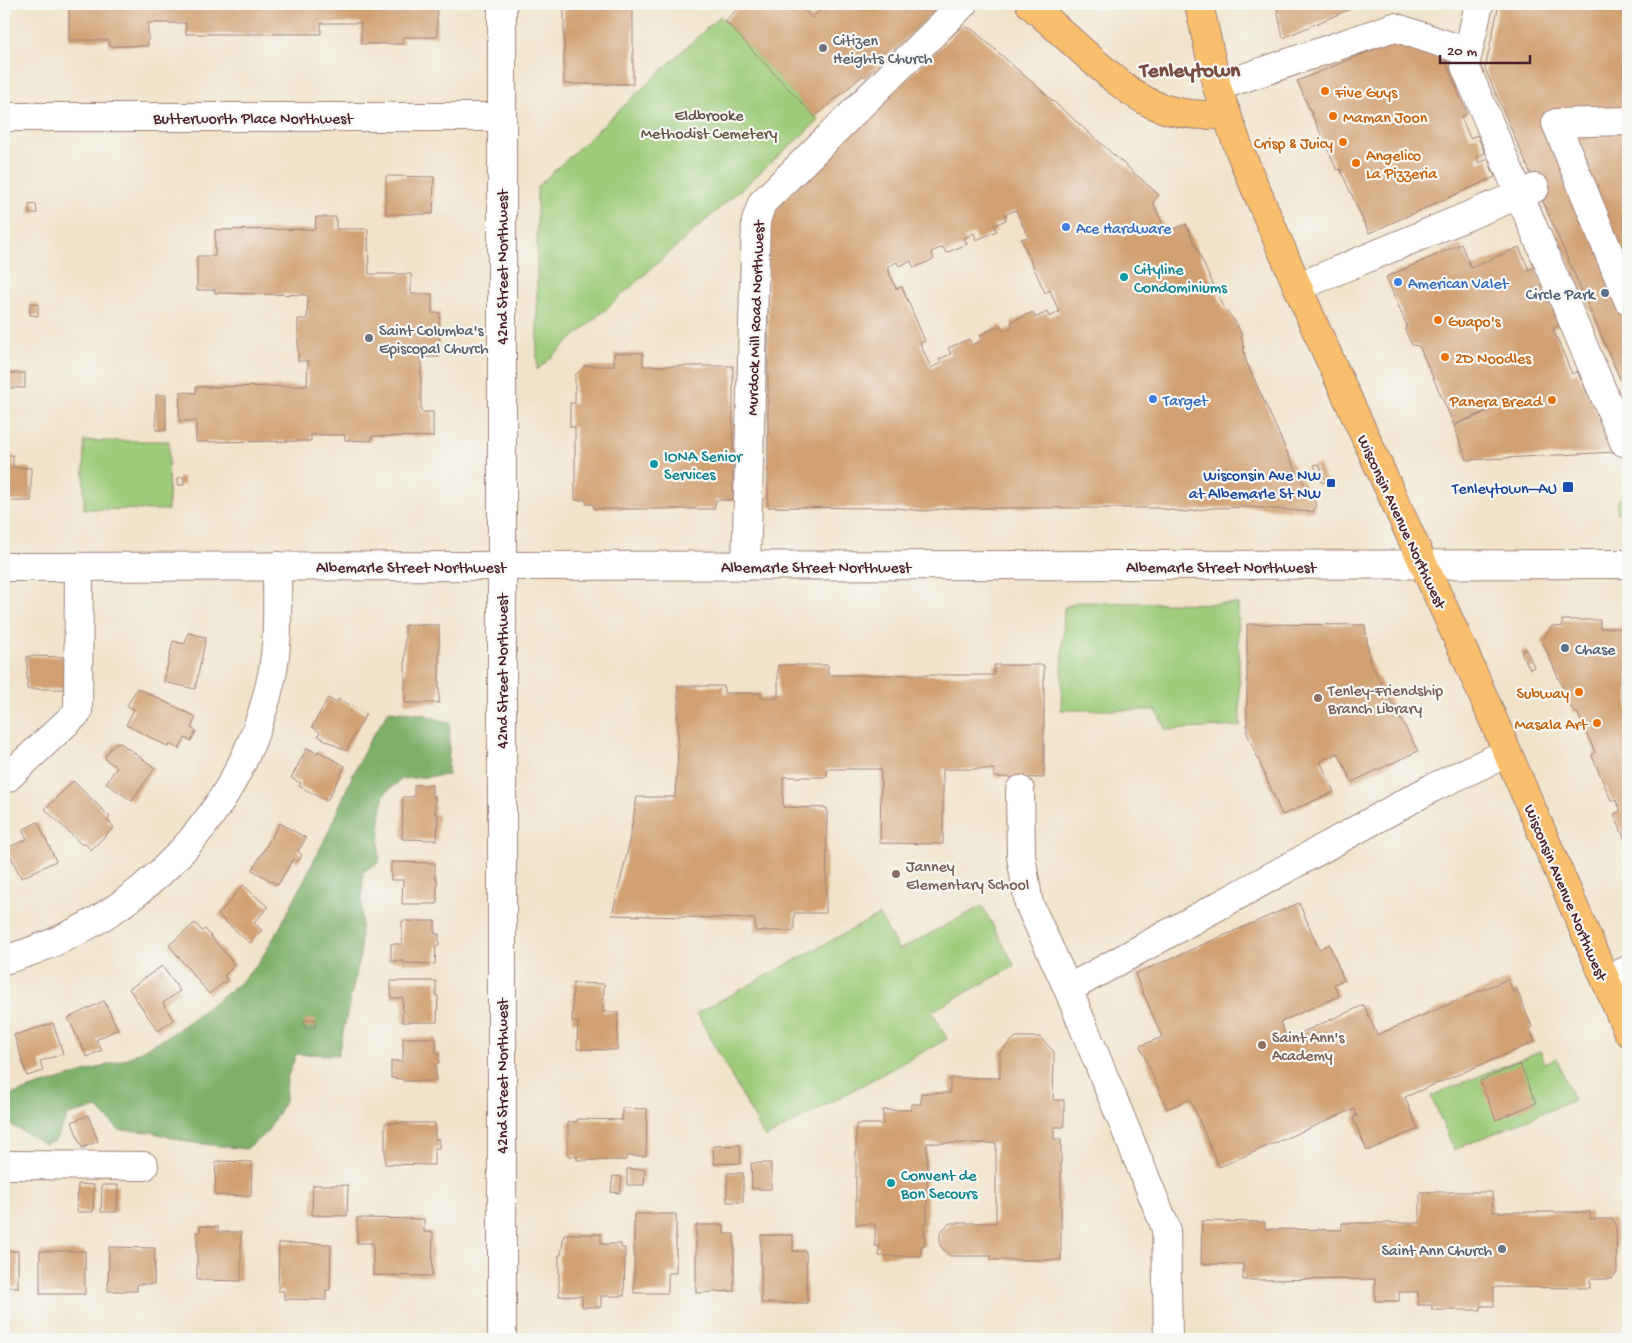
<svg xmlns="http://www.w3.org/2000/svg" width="1632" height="1343" font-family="'Gochi Hand',sans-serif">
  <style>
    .green { fill: #9ecc7a; stroke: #747652 }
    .forest { fill: #7eb06a; stroke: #64684a }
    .building { fill: #d1a173; fill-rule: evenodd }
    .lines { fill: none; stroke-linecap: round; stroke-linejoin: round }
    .minor-casing { stroke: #9e817a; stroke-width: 30 }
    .major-casing { stroke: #9e817a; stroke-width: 30 }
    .minor { stroke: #fff; stroke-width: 28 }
    .major { stroke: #f9bf6d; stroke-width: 28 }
    .worship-dot { fill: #6b7280; stroke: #f6f6f2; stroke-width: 2 }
    .food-dot { fill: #e8710a; stroke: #f6f6f2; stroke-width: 2 }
    .shop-dot { fill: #3f7fe0; stroke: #f6f6f2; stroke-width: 2 }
    .culture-dot { fill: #0f9aa8; stroke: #f6f6f2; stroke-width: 2 }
    .service-dot { fill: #5c6f8a; stroke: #f6f6f2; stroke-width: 2 }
    .transit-dot { fill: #1a4fb4; stroke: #f6f6f2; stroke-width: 2 }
    .education-dot { fill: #8d6e63; stroke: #f6f6f2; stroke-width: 2 }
    .labels { text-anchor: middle; stroke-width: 4.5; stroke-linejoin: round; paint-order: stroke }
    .worship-label { font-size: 16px; fill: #5b616d; stroke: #f6f6f2; text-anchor: start }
    .food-label { font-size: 16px; fill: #c56008; stroke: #f6f6f2; text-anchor: start }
    .park-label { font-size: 16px; fill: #635343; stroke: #f6f6f2 }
    .street-label { font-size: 16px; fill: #4a1f2b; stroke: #f6f6f2 }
    .shop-label { font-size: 16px; fill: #366cbe; stroke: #f6f6f2; text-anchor: start }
    .culture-label { font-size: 16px; fill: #0d838f; stroke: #f6f6f2; text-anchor: start }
    .service-label { font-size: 16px; fill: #4e5e75; stroke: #f6f6f2; text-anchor: end }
    .transit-label { font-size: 16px; fill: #164399; stroke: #f6f6f2; text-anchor: end }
    .education-label { font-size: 16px; fill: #785e54; stroke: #f6f6f2; text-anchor: start }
    .district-label { font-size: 21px; font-weight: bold; fill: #794c44; stroke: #f6f6f2 }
  </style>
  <rect width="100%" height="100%" fill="#f6f6f2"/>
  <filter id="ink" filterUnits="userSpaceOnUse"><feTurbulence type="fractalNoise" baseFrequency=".02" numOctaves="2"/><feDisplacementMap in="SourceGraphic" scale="10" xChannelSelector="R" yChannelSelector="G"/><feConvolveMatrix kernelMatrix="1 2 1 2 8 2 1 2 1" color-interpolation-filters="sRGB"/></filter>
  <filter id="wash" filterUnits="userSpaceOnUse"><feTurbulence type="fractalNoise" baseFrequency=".0096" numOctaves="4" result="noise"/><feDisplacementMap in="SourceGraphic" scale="20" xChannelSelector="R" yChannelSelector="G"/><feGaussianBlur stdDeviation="1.12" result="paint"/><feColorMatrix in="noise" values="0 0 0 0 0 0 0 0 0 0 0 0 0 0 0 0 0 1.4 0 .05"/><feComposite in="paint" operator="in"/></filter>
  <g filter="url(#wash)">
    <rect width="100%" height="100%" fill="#f1e3ca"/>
    <g class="green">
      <polygon points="720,16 819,120 537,370 537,187"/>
      <polygon points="84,441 169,441 168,510 84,509"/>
      <path d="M1620,498H1628V513H1618C1616,508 1616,502 1620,498Z"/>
      <polygon points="1077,602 1238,604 1240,726 1166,730 1156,710 1061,710 1064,608"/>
      <polygon points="982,906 1015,966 932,1011 947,1039 765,1138 697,1013 879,915 899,950"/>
      <polygon points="1540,1051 1545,1063 1556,1058 1574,1100 1454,1150 1431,1096"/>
    </g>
    <polygon class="forest" points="389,711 423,714 450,723 448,775 402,779 384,794 380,820 379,862 363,872 360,956 338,1055 296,1054 287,1079 285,1101 267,1132 246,1149 187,1142 151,1132 119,1130 97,1108 68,1115 55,1141 45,1144 4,1121 4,1097 126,1059 172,1034 241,982 260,961 280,927 328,833 350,781 368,743"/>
    <g id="blocks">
      <g class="building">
        <polygon points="69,4 437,4 437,37 403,37 403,44 361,44 361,23 321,23 321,34 186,34 186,23 148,23 148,46 109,46 109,40 69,40"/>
        <rect x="564" y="4" width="69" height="80"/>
        <polygon points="743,4 798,4 812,18 826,4 935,4 938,7 865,77 863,75 815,117 725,21"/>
        <polygon points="1276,4 1353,4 1355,7 1283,38"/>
        <polygon points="1499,4 1628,4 1628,397 1485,69"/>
        <path d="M965,27L972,29L1159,195L1153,202L1166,232L1186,224L1223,307L1235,321L1241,333L1246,361L1291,461L1316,504L1313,512L1249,507L1213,508L1184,512L1158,508H950L924,511L896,508L768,507V211L958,30ZM1016,210L1028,237L1021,239L1045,293L1050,290L1059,312L1049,317L1047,312L1035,318L1033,312L1011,322L1013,327L1003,331L1001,325L980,335L982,340L972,345L969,339L948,348L951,354L939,359L941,363L931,368L920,343L925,341L902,287L896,289L887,267L897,262L899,266L911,261L914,268L934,259L931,252L943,247L946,253L967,244L964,238L974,233L976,240L997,231L994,225L1006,220L1004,215Z"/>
        <polygon points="1395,41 1444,58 1467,114 1461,117 1470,138 1477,135 1485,153 1477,157 1479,163 1488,159 1495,177 1369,233 1340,169 1337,170 1297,81"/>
        <polygon points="386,176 434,177 433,214 386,214"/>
        <polygon points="36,204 37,213 29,214 29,205"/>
        <polygon points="316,217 336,217 336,229 368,229 369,274 411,274 411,294 432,294 432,313 440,313 439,357 421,357 421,412 433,412 433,437 372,436 372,441 345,440 345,435 311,435 311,441 196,442 196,421 179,421 180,392 196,393 196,387 307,386 308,361 298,361 298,319 307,319 308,295 215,293 215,290 197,290 197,256 215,256 215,230 315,229"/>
        <polygon points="1461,244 1471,268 1519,247 1529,270 1535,267 1560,325 1553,329 1572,374 1577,371 1614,452 1467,460 1454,426 1512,400 1454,425 1419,346 1412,345 1405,330 1407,326 1386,277"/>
        <polygon points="30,303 38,304 38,316 30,315"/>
        <polygon points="614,353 643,353 643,366 733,366 733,500 716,500 714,509 594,509 593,504 586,504 586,500 575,500 575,427 570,427 570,403 575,403 575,375 585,366 614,366"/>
        <rect x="9" y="373" width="16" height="15"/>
        <rect x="156" y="395" width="10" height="35"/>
        <polygon points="4,455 13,455 13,467 31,468 31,501 4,501"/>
        <polygon points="1319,464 1326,481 1322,483 1314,465"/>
        <polygon points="184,477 184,485 178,485 178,478"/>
        <polygon points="1562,620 1600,620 1600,628 1628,628 1628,847 1614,814 1620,811 1620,809 1616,800 1611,800 1592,756 1595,752 1577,712 1574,713 1542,641 1552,626 1562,627"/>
        <polygon points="1247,624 1365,625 1370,662 1418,751 1352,782 1338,753 1320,761 1334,792 1282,815 1247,733"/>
        <rect x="405" y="625" width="34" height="78"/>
        <polygon points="188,633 206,637 195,689 164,682 173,641 185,644"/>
        <polygon points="1526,649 1534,667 1530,669 1521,652"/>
        <polygon points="27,656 67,657 67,689 27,689"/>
        <polygon points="778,665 828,665 828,675 994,675 994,665 1044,665 1044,778 994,777 994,769 943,769 943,844 880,843 881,769 827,769 827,777 783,777 783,807 827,808 826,913 794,913 794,931 755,931 755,919 612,915 627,854 637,797 675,797 678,753 678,686 724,686 724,693 761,693 761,698 778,698"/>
        <polygon points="137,688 196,717 191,728 196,731 191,741 185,738 179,749 170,744 169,747 126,725 134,709 127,706"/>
        <polygon points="328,698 336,703 338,699 366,714 346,751 318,736 320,732 312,727"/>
        <polygon points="119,742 155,768 132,801 106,783 117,767 106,760 105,756 114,744"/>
        <polygon points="307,748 317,753 318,751 345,766 327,801 299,786 301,783 291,778"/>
        <polygon points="73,781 110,817 107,821 114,827 91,850 84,843 82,845 45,809"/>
        <polygon points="414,785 432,785 432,796 435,796 435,814 438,814 437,840 402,839 403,797 414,797"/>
        <polygon points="38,822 56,861 21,878 7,848 27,839 22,830"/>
        <polygon points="280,823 306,838 298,851 302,855 298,862 293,859 278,885 252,870"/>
        <polygon points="391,862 435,863 435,878 437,878 437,904 402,904 403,880 391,880"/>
        <polygon points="243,885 268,907 254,923 262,930 250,943 218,915"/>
        <polygon points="1299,903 1319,949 1329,944 1344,980 1334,984 1339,996 1280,1022 1287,1039 1364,1005 1377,1035 1508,979 1513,992 1517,990 1532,1027 1529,1028 1535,1042 1405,1097 1418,1129 1367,1151 1353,1118 1357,1116 1354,1109 1219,1167 1190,1099 1167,1109 1140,1046 1162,1037 1135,974"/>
        <polygon points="402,921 435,921 435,934 439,934 439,946 436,946 435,964 403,963 403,961 391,961 391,944 402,944"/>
        <polygon points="195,923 202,931 205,929 235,965 224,976 227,980 209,994 169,945"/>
        <polygon points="162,966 180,991 163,1003 173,1020 158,1031 129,989"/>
        <polygon points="391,981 436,981 436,996 438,996 437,1022 402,1022 403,998 391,998"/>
        <polygon points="573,983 604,984 603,1012 618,1012 617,1050 577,1049 578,1022 572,1022"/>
        <polygon points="104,1001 118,1029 96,1040 102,1050 87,1057 68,1018"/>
        <polygon points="315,1019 315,1027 305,1028 304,1020"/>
        <polygon points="53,1023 63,1054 40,1061 43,1071 27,1076 14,1035"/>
        <polygon points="1016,1037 1040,1037 1054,1052 1053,1100 1064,1100 1064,1127 1054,1127 1054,1139 1061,1139 1061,1260 991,1260 991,1256 950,1256 940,1246 940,1232 950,1223 996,1223 996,1143 927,1143 927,1224 924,1224 925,1246 921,1246 921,1256 879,1256 879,1246 875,1246 875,1224 856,1224 856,1124 883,1124 883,1110 911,1110 911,1104 921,1104 921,1093 950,1093 950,1078 1000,1078 1000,1052"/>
        <polygon points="403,1038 436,1038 436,1053 439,1053 439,1063 436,1064 436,1081 403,1081 403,1079 391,1078 391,1061 403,1061"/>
        <polygon points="1520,1064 1536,1103 1496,1120 1480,1081"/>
        <polygon points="622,1108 647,1109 646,1156 626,1156 626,1160 577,1160 577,1156 568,1156 568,1122 577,1122 577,1119 622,1120"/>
        <polygon points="88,1115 98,1141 82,1148 72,1122"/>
        <polygon points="385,1123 435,1123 435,1139 439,1139 439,1148 434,1148 434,1165 385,1164"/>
        <polygon points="740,1145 741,1163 714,1164 713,1146"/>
        <polygon points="216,1161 252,1162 251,1196 215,1195"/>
        <polygon points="751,1163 771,1163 771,1189 752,1189"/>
        <polygon points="627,1169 645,1169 644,1185 627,1185"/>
        <rect x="727" y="1173" width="16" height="29"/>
        <polygon points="613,1176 622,1177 620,1193 611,1192"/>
        <polygon points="78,1184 94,1185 93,1212 77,1212"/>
        <polygon points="102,1185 118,1185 117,1212 101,1212"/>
        <polygon points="313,1185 348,1185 347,1216 312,1215"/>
        <polygon points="1420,1192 1492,1192 1493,1212 1590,1212 1590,1219 1612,1219 1616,1224 1617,1273 1611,1279 1590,1279 1590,1288 1494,1287 1494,1306 1481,1306 1481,1310 1432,1310 1432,1305 1418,1305 1418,1292 1399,1292 1399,1301 1375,1301 1375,1279 1243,1280 1243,1264 1201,1264 1202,1221 1265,1222 1265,1229 1342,1230 1342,1223 1420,1223"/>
        <polygon points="634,1214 676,1214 676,1273 668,1273 668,1293 634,1293"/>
        <polygon points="357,1218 424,1219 424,1232 433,1232 432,1276 373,1275 373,1243 357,1243"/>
        <polygon points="696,1225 724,1225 724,1234 734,1234 734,1291 696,1293"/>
        <polygon points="200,1226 218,1227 218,1232 241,1232 241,1281 197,1280 197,1232 200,1232"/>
        <polygon points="564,1234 601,1234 601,1244 621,1244 621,1248 625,1248 624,1296 601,1296 601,1307 582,1307 582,1296 559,1296 559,1255 561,1255"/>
        <polygon points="761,1235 793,1235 793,1251 806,1251 807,1303 761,1303"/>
        <polygon points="279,1243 331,1244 330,1290 326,1290 326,1300 284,1299 284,1291 278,1291"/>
        <polygon points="109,1247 155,1248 154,1284 137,1284 137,1291 108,1291"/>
        <rect x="4" y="1251" width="14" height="36"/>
        <rect x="40" y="1251" width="45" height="43"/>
      </g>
    </g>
  </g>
  <g filter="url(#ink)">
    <use href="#blocks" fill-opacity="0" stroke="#9e817a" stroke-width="1"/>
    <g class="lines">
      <defs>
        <g id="minor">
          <polyline points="502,4 502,1339"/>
          <polyline points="1479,4 1465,66 1624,442 1628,442"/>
          <polyline points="1217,87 1394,27 1468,52"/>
          <polyline points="4,117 502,117"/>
          <polyline points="1628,121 1556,123 1628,300"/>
          <polyline points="1298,287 1535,188"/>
          <polyline points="746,566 756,221 762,203 963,4"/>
          <polyline points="4,567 1628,564"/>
          <polyline points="4,778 7,778 78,712 79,567"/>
          <polyline points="1020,790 1021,856 1029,904 1068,989 1166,1228 1168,1339"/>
          <path d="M4,960C139,922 243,814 272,675C279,640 277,602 277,566"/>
          <polyline points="1606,980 1628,970"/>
          <polyline points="1068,989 1432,788 1507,753"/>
          <polyline points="4,1165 144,1166"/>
        </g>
        <g id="major">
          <path d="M1030,4C1050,22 1070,40 1090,58C1137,99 1161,120 1227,114"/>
          <polyline points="1199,4 1217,87 1239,149 1251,178 1314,325 1467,659 1628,1032"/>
        </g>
      </defs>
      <use href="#minor" class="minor-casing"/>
      <use href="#major" class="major-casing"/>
      <use href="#minor" class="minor"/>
      <use href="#major" class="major"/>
    </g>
  </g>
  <g class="worship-dot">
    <circle cx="823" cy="48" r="5"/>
    <circle cx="369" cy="338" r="5"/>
    <circle cx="1502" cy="1249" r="5"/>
  </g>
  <g class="food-dot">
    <circle cx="1325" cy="91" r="5"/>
    <circle cx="1333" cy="116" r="5"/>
    <circle cx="1343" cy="142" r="5"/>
    <circle cx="1356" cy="163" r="5"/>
    <circle cx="1438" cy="320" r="5"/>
    <circle cx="1445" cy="357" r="5"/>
    <circle cx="1552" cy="400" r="5"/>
    <circle cx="1579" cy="692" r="5"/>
    <circle cx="1597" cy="723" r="5"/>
  </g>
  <g class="shop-dot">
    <circle cx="1066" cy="227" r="5"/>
    <circle cx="1398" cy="282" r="5"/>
    <circle cx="1153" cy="399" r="5"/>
  </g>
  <g class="culture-dot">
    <circle cx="1124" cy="277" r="5"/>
    <circle cx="654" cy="464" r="5"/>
    <circle cx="891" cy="1183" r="5"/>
  </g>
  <g class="service-dot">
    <circle cx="1605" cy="293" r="5"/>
    <circle cx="1565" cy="648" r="5"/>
  </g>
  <g class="transit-dot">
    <rect x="1326" y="478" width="10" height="10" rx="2.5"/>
    <rect x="1562" y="481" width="12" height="12" rx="2.5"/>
  </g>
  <g class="education-dot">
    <circle cx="1318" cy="698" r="5"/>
    <circle cx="896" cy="874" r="5"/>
    <circle cx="1262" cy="1045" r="5"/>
  </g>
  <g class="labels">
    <g class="worship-label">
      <text x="833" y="45">Citizen<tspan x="833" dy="18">Heights Church</tspan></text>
      <text x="379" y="335">Saint Columba's<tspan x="379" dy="18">Episcopal Church</tspan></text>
      <text x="1492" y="1255" text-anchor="end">Saint Ann Church</text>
    </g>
    <g class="food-label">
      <text x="1335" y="97">Five Guys</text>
      <text x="1343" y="122">Maman Joon</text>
      <text x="1333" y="148" text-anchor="end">Crisp &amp; Juicy</text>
      <text x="1366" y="160">Angelico<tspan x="1366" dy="18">La Pizzeria</tspan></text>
      <text x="1448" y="326">Guapo's</text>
      <text x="1455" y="363">2D Noodles</text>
      <text x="1542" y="406" text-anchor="end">Panera Bread</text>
      <text x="1569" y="698" text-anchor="end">Subway</text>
      <text x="1587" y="729" text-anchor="end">Masala Art</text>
    </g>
    <g class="park-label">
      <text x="709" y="120">Eldbrooke<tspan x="709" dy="18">Methodist Cemetery</tspan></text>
    </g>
    <g class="street-label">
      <text x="253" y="123">Butterworth Place Northwest</text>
      <text transform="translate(501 267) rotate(-90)" y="6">42nd Street Northwest</text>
      <text transform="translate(754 318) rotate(-88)" y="6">Murdock Mill Road Northwest</text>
      <text transform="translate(1403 521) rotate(65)" y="6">Wisconsin Avenue Northwest</text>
      <text x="411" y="572">Albemarle Street Northwest</text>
      <text x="816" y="572">Albemarle Street Northwest</text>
      <text x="1221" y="572">Albemarle Street Northwest</text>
      <text transform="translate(501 671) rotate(-90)" y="6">42nd Street Northwest</text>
      <text transform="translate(1567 892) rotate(67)" y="6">Wisconsin Avenue Northwest</text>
      <text transform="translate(501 1076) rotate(-90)" y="6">42nd Street Northwest</text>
    </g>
    <g class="shop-label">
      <text x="1076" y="233">Ace Hardware</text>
      <text x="1408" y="288">American Valet</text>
      <text x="1163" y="405">Target</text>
    </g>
    <g class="culture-label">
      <text x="1134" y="274">Cityline<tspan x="1134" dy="18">Condominiums</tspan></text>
      <text x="664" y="461">IONA Senior<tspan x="664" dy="18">Services</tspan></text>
      <text x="901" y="1180">Convent de<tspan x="901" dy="18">Bon Secours</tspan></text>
    </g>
    <g class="service-label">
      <text x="1595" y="299">Circle Park</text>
      <text x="1575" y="654" text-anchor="start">Chase</text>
    </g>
    <g class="transit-label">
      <text x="1321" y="480">Wisconsin Ave NW<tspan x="1321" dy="18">at Albemarle St NW</tspan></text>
      <text x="1557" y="493">Tenleytown–AU</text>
    </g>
    <g class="education-label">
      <text x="1328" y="695">Tenley-Friendship<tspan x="1328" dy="18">Branch Library</tspan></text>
      <text x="906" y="871">Janney<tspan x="906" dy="18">Elementary School</tspan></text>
      <text x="1272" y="1042">Saint Ann's<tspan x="1272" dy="18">Academy</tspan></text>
    </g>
    <g class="district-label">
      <text x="1190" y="76">Tenleytown</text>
    </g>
  </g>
  <rect width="1632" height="1343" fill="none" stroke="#f6f6f2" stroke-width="20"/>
  <path d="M1440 55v8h90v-8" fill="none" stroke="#4a1f2b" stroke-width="2.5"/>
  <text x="1447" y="55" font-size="15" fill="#4a1f2b" stroke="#f6f6f2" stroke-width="4" paint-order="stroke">20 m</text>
</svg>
